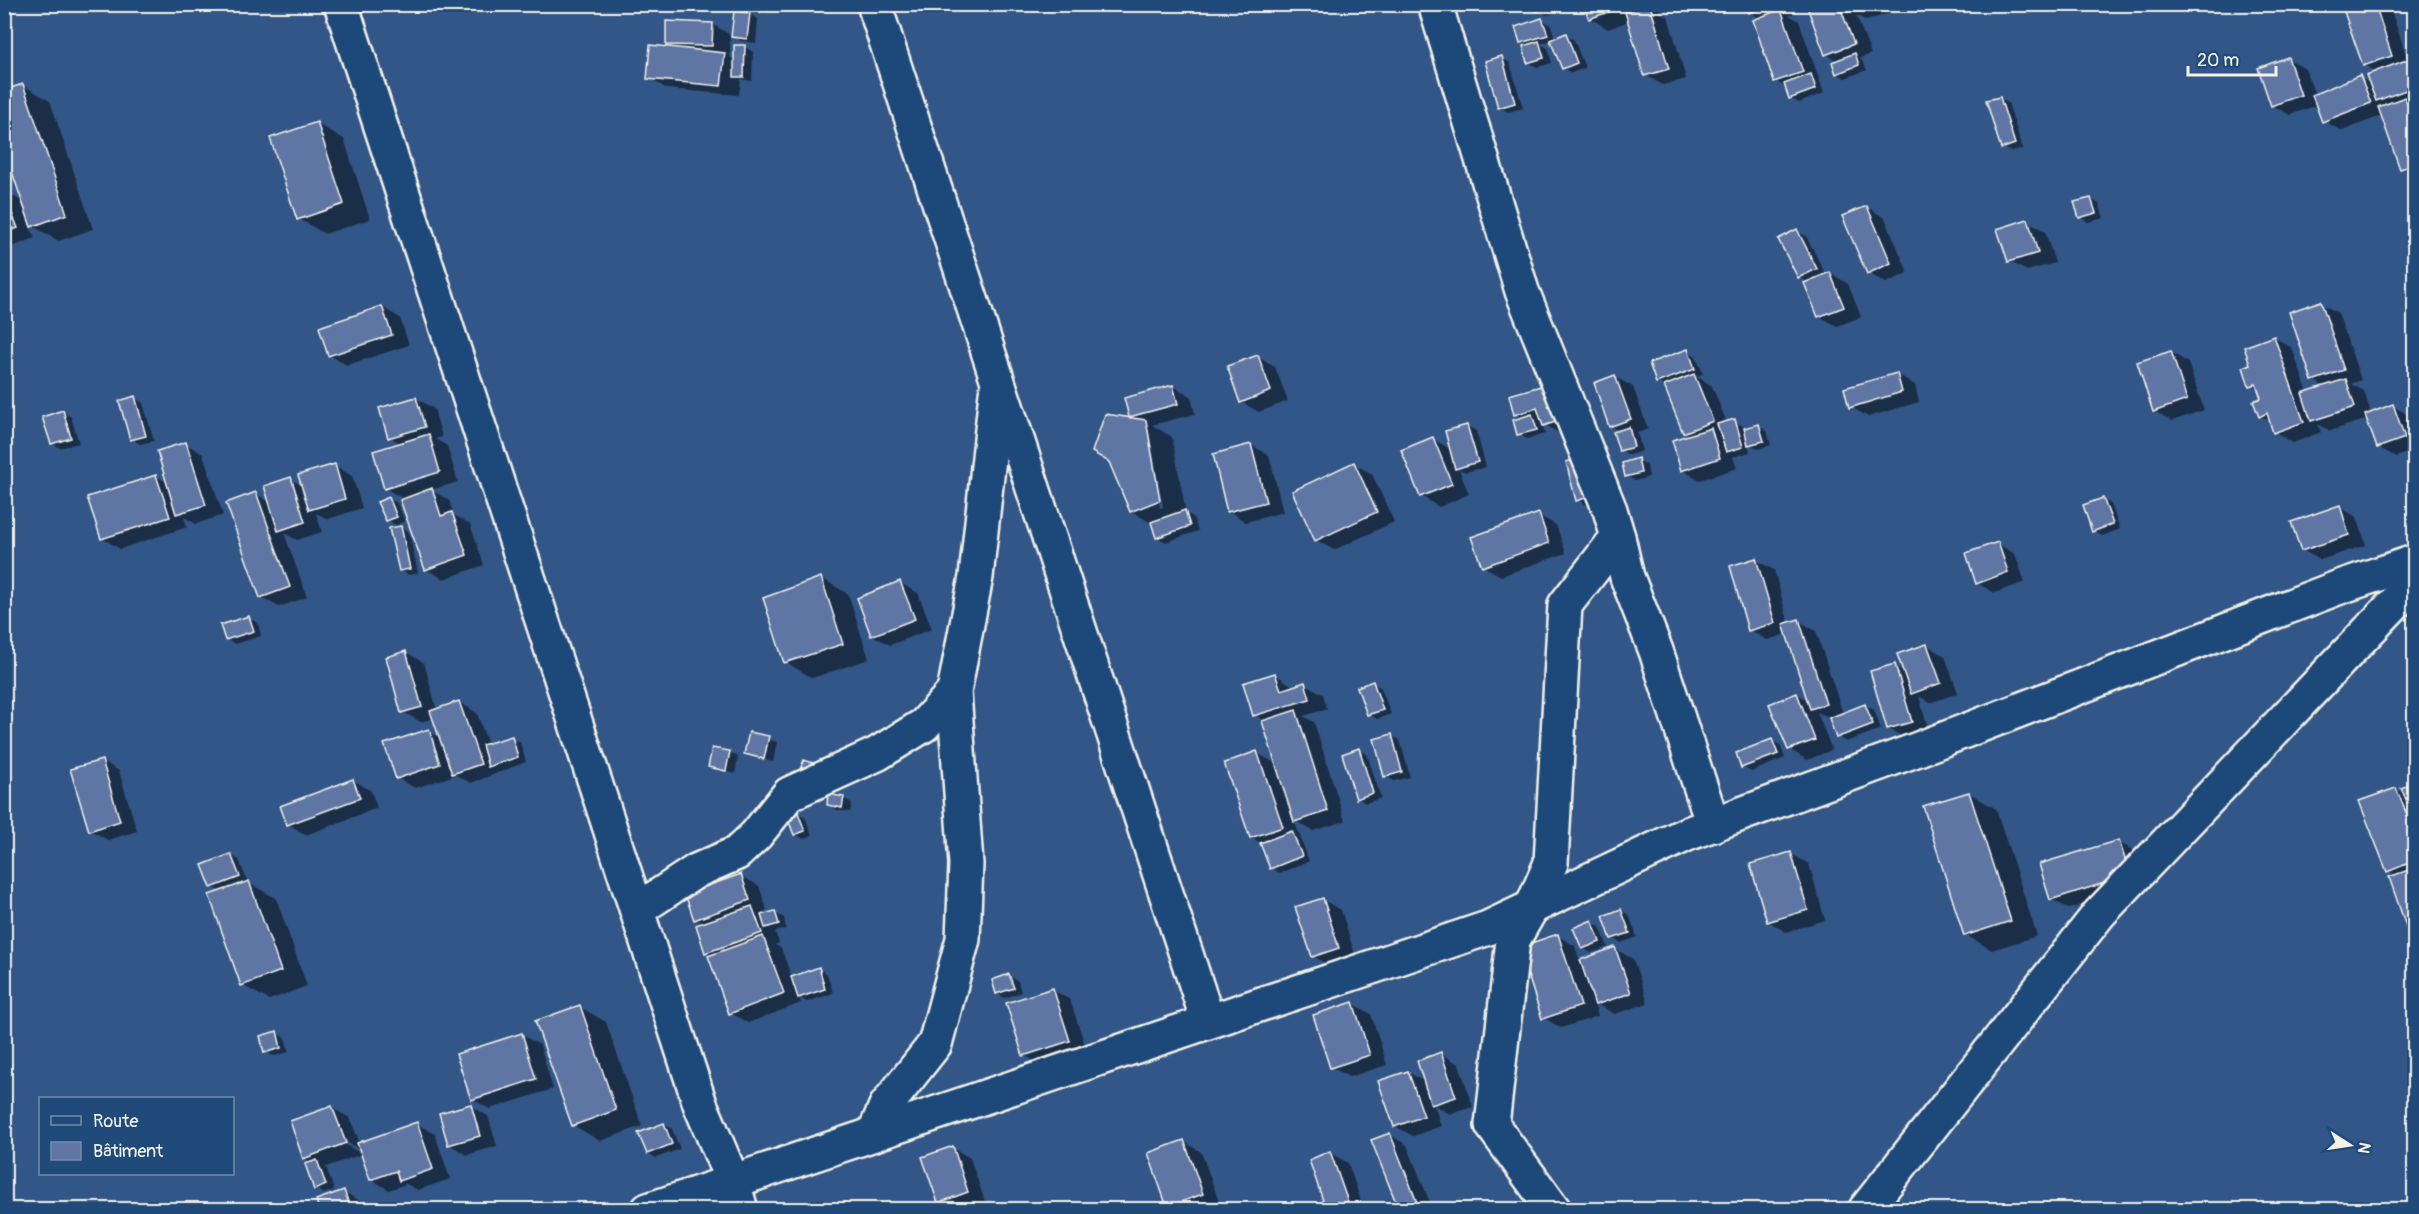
<svg xmlns="http://www.w3.org/2000/svg" width="2419" height="1214" font-family="Pangolin,sans-serif">
  <style>
    .shadow { fill: #0007; fill-rule: evenodd }
    .building { fill: #5f76a5; stroke: #f4f1e8; stroke-width: 1.5 }
    .lines { fill: none; stroke-linecap: round; stroke-linejoin: round }
    .street-casing { stroke: #f4f1e8; stroke-width: 38 }
    .street { stroke: #1f4a7a; stroke-width: 33 }
  </style>
  <rect width="100%" height="100%" fill="#315687"/>
  <filter id="ink" filterUnits="userSpaceOnUse"><feTurbulence type="fractalNoise" baseFrequency=".0167" numOctaves="2"/><feDisplacementMap in="SourceGraphic" scale="12" xChannelSelector="R" yChannelSelector="G"/><feConvolveMatrix kernelMatrix="1 2 1 2 8 2 1 2 1" color-interpolation-filters="sRGB"/></filter>
  <g filter="url(#ink)">
    <g class="shadow">
      <polygon points="640,4 665,4 663,12"/>
      <polygon points="726,4 768,4 767,13 744,11 758,19 756,43 741,41 730,35 730,57 736,61 745,47 753,52 752,81 741,79 739,95 667,89 649,78 677,50 667,44 712,24 732,36 741,13"/>
      <polygon points="1537,4 1561,4 1563,11 1547,15 1538,10"/>
      <polygon points="1663,4 1664,8 1658,11 1668,16 1686,79 1663,85 1645,75 1629,21 1608,29 1590,18 1585,6 1574,10 1565,4"/>
      <polygon points="1747,4 1794,4 1796,13 1789,15 1799,21 1824,93 1799,103 1790,98 1787,88 1775,81 1760,19 1750,12"/>
      <polygon points="1807,4 1893,4 1895,11 1866,21 1856,15 1871,54 1860,58 1867,70 1845,78 1837,73 1838,61 1826,54"/>
      <polygon points="2351,4 2385,4 2390,7 2408,61 2414,64 2414,176 2402,168 2383,115 2342,131 2324,121 2317,105 2290,115 2272,105 2287,58 2305,69 2315,95 2359,77 2371,84 2378,73 2364,65"/>
      <polygon points="1542,20 1551,25 1555,39 1565,35 1574,40 1585,68 1571,73 1563,68 1552,40 1540,44 1548,48 1552,63 1537,67 1528,62 1528,46 1521,42"/>
      <polygon points="1502,58 1510,63 1523,108 1508,112 1499,107"/>
      <polygon points="23,85 50,101 93,229 59,241 29,224 35,238 4,250 4,191 20,200 26,215 28,214"/>
      <polygon points="2000,98 2008,103 2023,149 2011,152 2003,148"/>
      <polygon points="317,124 344,139 370,219 325,234 299,219"/>
      <polygon points="2091,199 2099,204 2104,218 2088,222 2080,217"/>
      <polygon points="1867,207 1885,218 1908,273 1886,283 1868,273"/>
      <polygon points="2027,221 2045,231 2055,263 2027,271 2009,261"/>
      <polygon points="1797,231 1806,236 1826,275 1830,273 1848,284 1861,317 1837,326 1819,316 1808,283 1799,277 1780,240"/>
      <polygon points="2320,303 2338,313 2361,380 2351,384 2364,391 2371,414 2393,406 2410,416 2414,427 2414,450 2396,457 2378,447 2368,419 2330,431 2318,424 2321,432 2293,443 2275,432 2271,422 2260,416 2263,399 2260,390 2251,385 2252,365 2274,337 2292,348 2308,393 2325,387 2313,380"/>
      <polygon points="382,307 400,318 409,345 347,365 329,355"/>
      <polygon points="1687,351 1696,356 1703,374 1696,376 1712,386 1727,423 1734,421 1743,426 1744,430 1759,426 1767,431 1771,445 1758,449 1748,443 1750,452 1733,457 1737,468 1700,480 1682,470 1691,436 1684,432 1666,387 1657,382"/>
      <polygon points="2171,352 2188,363 2204,410 2172,421 2154,411"/>
      <polygon points="1258,357 1275,367 1288,401 1259,412 1241,402"/>
      <polygon points="1897,374 1915,385 1919,402 1868,417 1851,407"/>
      <polygon points="1615,377 1633,387 1648,429 1637,433 1642,451 1629,455 1620,450 1620,431 1610,426"/>
      <polygon points="1555,384 1582,429 1562,435 1542,423 1545,434 1527,439 1519,434 1523,418 1516,414"/>
      <path d="M1173,386L1191,396L1195,414L1152,425L1172,437L1186,513L1193,517L1198,531L1166,542L1157,537L1153,524L1131,511L1135,420L1130,416ZM1146,430H1149L1163,507L1160,508Z"/>
      <polygon points="135,398 143,403 154,441 140,444 132,439"/>
      <polygon points="416,398 434,409 442,437 435,439 447,446 458,482 431,490 449,500 454,515 470,524 484,565 444,579 426,569 405,500 385,488 401,444 390,437"/>
      <polygon points="63,412 71,417 79,443 60,448 52,443"/>
      <polygon points="1467,426 1476,431 1486,467 1465,472 1459,469 1469,494 1439,507 1421,496 1433,439 1452,450"/>
      <polygon points="186,444 203,454 223,515 196,524 184,517 187,527 120,549 102,538 156,476 168,483"/>
      <polygon points="1251,445 1269,455 1283,512 1246,522 1229,511"/>
      <polygon points="1638,460 1647,465 1649,477 1635,481 1627,476"/>
      <polygon points="1567,463 1604,500 1586,505 1578,500"/>
      <polygon points="1354,464 1372,474 1394,522 1334,550 1316,540"/>
      <polygon points="334,465 352,476 362,508 328,519 316,513 322,532 297,540 284,533 307,597 279,607 261,597 256,494 270,502 290,479 303,486"/>
      <polygon points="388,498 397,503 405,521 396,525 387,520"/>
      <polygon points="2103,500 2111,504 2120,529 2102,536 2093,531"/>
      <polygon points="2339,507 2357,517 2366,545 2320,560 2302,550"/>
      <polygon points="1538,515 1556,525 1566,553 1501,576 1483,566"/>
      <polygon points="401,527 409,532 418,573 409,575 400,570"/>
      <polygon points="1998,544 2015,554 2025,582 1995,593 1977,583"/>
      <polygon points="1756,560 1774,570 1789,624 1799,621 1816,631 1843,714 1865,705 1874,710 1881,729 1846,742 1838,737 1831,718 1817,712 1832,750 1807,760 1789,749 1797,694 1809,701 1787,634 1767,640 1749,630"/>
      <polygon points="821,578 848,594 869,659 812,678 786,662"/>
      <polygon points="900,583 918,593 932,629 890,645 872,635"/>
      <polygon points="249,618 258,623 261,636 235,644 226,639"/>
      <polygon points="1927,645 1945,656 1958,693 1930,703 1919,696 1929,732 1906,739 1888,728 1895,666 1905,672"/>
      <polygon points="406,652 424,663 437,710 459,702 477,713 488,745 512,738 520,742 526,762 471,783 456,775 415,788 397,778 428,731 441,738 434,718 421,722 403,712"/>
      <polygon points="1275,674 1294,687 1305,684 1323,694 1327,709 1303,716 1314,722 1345,821 1313,831 1294,820 1309,861 1280,873 1271,868 1262,844 1251,837 1257,753 1278,765 1264,721 1255,715"/>
      <polygon points="1373,683 1381,688 1391,714 1377,719 1369,714"/>
      <polygon points="750,733 777,742 773,762 746,754"/>
      <polygon points="1392,736 1400,740 1410,777 1394,781 1386,776"/>
      <polygon points="1772,741 1780,745 1785,758 1751,772 1743,767"/>
      <polygon points="1359,750 1367,754 1381,798 1366,803 1357,798"/>
      <polygon points="729,752 738,757 735,774 710,766"/>
      <polygon points="102,761 119,771 137,831 108,840 90,830"/>
      <polygon points="353,780 371,791 377,808 306,835 288,824"/>
      <polygon points="2414,784 2414,934 2409,931 2397,876 2389,871 2396,789 2406,795 2403,789"/>
      <polygon points="1969,793 1996,809 2037,936 1992,950 1966,935"/>
      <polygon points="843,798 852,803 850,812 837,810 829,805"/>
      <polygon points="797,812 805,817 812,835 804,839 795,834"/>
      <polygon points="2118,842 2136,852 2147,885 2069,909 2051,899"/>
      <polygon points="1791,854 1809,864 1825,920 1786,932 1768,921"/>
      <polygon points="230,855 239,860 248,883 276,898 307,986 269,1000 242,985 222,892 212,887"/>
      <polygon points="741,876 759,886 767,910 761,913 766,915 775,913 784,918 786,929 775,932 779,943 775,945 781,948 792,978 819,969 827,974 833,993 807,1002 799,997 801,1003 748,1023 731,1013 714,956 706,952 704,924 696,919 687,895"/>
      <polygon points="1323,900 1341,910 1356,958 1331,967 1313,956"/>
      <polygon points="1621,910 1629,915 1637,937 1621,943 1613,938"/>
      <polygon points="1592,922 1600,927 1608,947 1591,953 1583,948"/>
      <polygon points="1558,936 1575,946 1580,961 1615,949 1633,959 1648,1003 1615,1014 1594,1003 1598,1016 1561,1028 1544,1018"/>
      <polygon points="1009,976 1018,981 1021,992 1005,998 997,993"/>
      <polygon points="1053,990 1070,1000 1087,1051 1042,1065 1024,1055"/>
      <polygon points="1353,1004 1371,1014 1387,1065 1349,1077 1331,1067"/>
      <polygon points="580,1007 606,1022 642,1126 600,1141 573,1125"/>
      <polygon points="277,1033 285,1038 289,1052 274,1056 266,1052"/>
      <polygon points="522,1035 540,1045 553,1089 490,1109 472,1099"/>
      <polygon points="1441,1054 1459,1064 1473,1107 1450,1114 1434,1105 1441,1126 1413,1136 1395,1126 1408,1072 1425,1082"/>
      <polygon points="471,1106 488,1116 497,1146 467,1155 449,1144"/>
      <polygon points="332,1108 350,1118 360,1144 417,1124 435,1134 450,1179 418,1190 406,1184 389,1190 371,1179 362,1151 340,1138 339,1141 362,1154 326,1167 334,1190 324,1194 315,1189 313,1163 304,1158"/>
      <polygon points="664,1124 672,1129 680,1149 656,1158 648,1153"/>
      <polygon points="1390,1135 1407,1145 1433,1210 1400,1210"/>
      <polygon points="1183,1141 1201,1152 1220,1204 1205,1210 1174,1210 1168,1206"/>
      <polygon points="953,1148 970,1158 985,1202 965,1210 952,1210 939,1202"/>
      <polygon points="1330,1153 1348,1163 1364,1210 1327,1208"/>
      <polygon points="344,1192 362,1202 364,1210 321,1210"/>
    </g>
    <g class="building">
      <polygon points="1535,4 1555,4 1555,6 1537,11"/>
      <polygon points="1583,4 1630,4 1589,19"/>
      <polygon points="1745,4 1774,4 1748,13"/>
      <polygon points="1806,4 1839,4 1854,44 1825,55"/>
      <polygon points="1844,4 1868,4 1847,12"/>
      <polygon points="2346,4 2375,4 2392,56 2363,66 2342,6"/>
      <polygon points="1650,5 1669,69 1644,76 1625,12"/>
      <polygon points="1781,9 1803,72 1774,82 1753,20"/>
      <polygon points="734,11 750,13 747,39 731,37"/>
      <polygon points="1542,18 1548,35 1520,43 1515,27"/>
      <polygon points="666,21 713,23 712,46 666,45"/>
      <polygon points="1566,33 1577,63 1562,69 1550,40"/>
      <polygon points="1539,41 1544,58 1527,63 1523,46"/>
      <polygon points="650,45 725,53 721,86 647,79"/>
      <polygon points="734,45 745,45 744,77 734,77"/>
      <polygon points="1855,53 1859,65 1836,74 1832,62"/>
      <polygon points="1502,56 1515,103 1498,108 1485,61"/>
      <polygon points="2288,57 2301,95 2271,106 2258,68"/>
      <polygon points="2409,59 2414,73 2414,87 2376,101 2366,75"/>
      <polygon points="1811,74 1816,89 1789,99 1784,84"/>
      <polygon points="2360,75 2371,103 2322,122 2312,95"/>
      <polygon points="23,84 67,214 31,227 4,149 4,90"/>
      <polygon points="2000,97 2015,144 2001,149 1986,100"/>
      <polygon points="2405,97 2414,124 2414,165 2400,169 2378,107"/>
      <polygon points="317,122 344,204 297,220 270,138"/>
      <polygon points="4,194 18,228 4,233"/>
      <polygon points="2091,198 2096,213 2079,218 2074,202"/>
      <polygon points="1867,206 1891,263 1867,274 1842,216"/>
      <polygon points="2028,219 2038,253 2008,262 1997,229"/>
      <polygon points="1797,229 1817,269 1798,278 1778,239"/>
      <polygon points="1830,272 1844,307 1818,317 1804,283"/>
      <polygon points="2321,301 2344,370 2312,381 2289,312"/>
      <polygon points="382,306 392,335 328,356 319,327"/>
      <polygon points="2274,336 2304,422 2273,433 2267,413 2259,417 2253,401 2261,398 2256,384 2249,386 2243,367 2250,364 2244,347"/>
      <polygon points="1688,349 1695,369 1656,383 1649,363"/>
      <polygon points="2171,351 2187,400 2153,412 2137,362"/>
      <polygon points="1258,355 1271,391 1240,403 1227,366"/>
      <polygon points="1897,373 1902,392 1849,408 1844,388"/>
      <polygon points="1694,374 1713,421 1683,433 1664,386"/>
      <polygon points="1615,375 1631,419 1609,427 1594,383"/>
      <polygon points="2346,379 2355,407 2311,421 2302,393"/>
      <polygon points="1555,382 1565,419 1543,426 1537,408 1514,415 1509,395"/>
      <polygon points="1173,385 1178,404 1129,417 1124,398"/>
      <polygon points="135,396 146,436 130,440 119,401"/>
      <polygon points="416,397 425,427 388,438 379,408"/>
      <polygon points="2393,404 2405,438 2377,448 2365,415"/>
      <polygon points="63,410 71,438 51,444 42,417"/>
      <polygon points="1105,414 1146,420 1160,500 1130,512 1109,462 1092,452"/>
      <polygon points="1532,414 1537,430 1517,435 1513,420"/>
      <polygon points="1735,419 1743,447 1726,452 1717,424"/>
      <polygon points="1759,424 1764,441 1748,445 1744,428"/>
      <polygon points="1467,425 1478,462 1455,469 1445,431"/>
      <polygon points="1629,427 1634,447 1619,451 1613,432"/>
      <polygon points="1711,428 1720,458 1681,471 1672,440"/>
      <polygon points="429,434 440,472 384,489 373,451"/>
      <polygon points="1433,437 1452,484 1420,497 1401,450"/>
      <polygon points="186,442 206,505 176,514 157,451"/>
      <polygon points="1251,444 1266,502 1227,512 1213,454"/>
      <polygon points="1585,457 1596,495 1576,501 1566,462"/>
      <polygon points="1638,458 1641,473 1625,477 1622,463"/>
      <polygon points="1354,462 1377,512 1315,541 1292,491"/>
      <polygon points="335,464 345,499 309,510 298,475"/>
      <polygon points="156,475 170,517 101,539 87,497"/>
      <polygon points="291,477 305,522 278,531 264,486"/>
      <polygon points="432,488 441,516 452,512 467,555 425,570 400,500"/>
      <polygon points="256,492 290,587 260,598 226,503"/>
      <polygon points="389,497 397,517 386,521 377,502"/>
      <polygon points="2103,498 2113,524 2092,532 2083,505"/>
      <polygon points="2340,505 2349,535 2301,551 2291,522"/>
      <polygon points="1185,510 1190,526 1156,538 1151,522"/>
      <polygon points="1539,513 1549,543 1482,567 1471,537"/>
      <polygon points="401,526 410,569 399,571 389,528"/>
      <polygon points="1998,542 2008,572 1976,584 1966,553"/>
      <polygon points="1756,558 1775,623 1748,631 1730,566"/>
      <polygon points="821,577 843,644 784,663 763,598"/>
      <polygon points="900,581 915,619 871,636 857,598"/>
      <polygon points="249,616 254,631 225,640 220,625"/>
      <polygon points="1799,619 1826,704 1810,709 1783,624"/>
      <polygon points="1927,644 1941,683 1911,694 1897,654"/>
      <polygon points="406,651 422,707 401,713 386,657"/>
      <polygon points="1895,664 1912,722 1887,729 1870,671"/>
      <polygon points="1275,673 1281,690 1305,682 1310,699 1253,716 1243,683"/>
      <polygon points="1373,681 1383,710 1367,715 1357,687"/>
      <polygon points="1797,693 1815,740 1788,750 1769,704"/>
      <polygon points="459,701 481,764 452,774 430,711"/>
      <polygon points="1865,704 1873,724 1836,738 1829,718"/>
      <polygon points="1296,710 1328,811 1294,822 1262,721"/>
      <polygon points="429,729 440,764 396,779 384,744"/>
      <polygon points="749,732 769,736 764,759 744,754"/>
      <polygon points="1392,734 1402,772 1384,777 1374,739"/>
      <polygon points="512,736 518,757 488,767 482,745"/>
      <polygon points="1772,739 1778,754 1741,768 1736,753"/>
      <polygon points="712,748 730,751 726,771 708,767"/>
      <polygon points="1359,748 1373,793 1356,799 1342,754"/>
      <polygon points="1257,751 1283,827 1250,838 1224,763"/>
      <polygon points="102,760 120,821 89,831 70,769"/>
      <polygon points="804,760 819,765 799,772"/>
      <polygon points="353,779 360,798 287,825 280,806"/>
      <polygon points="2414,783 2414,818 2401,788"/>
      <polygon points="2396,788 2414,832 2414,861 2387,872 2359,801"/>
      <polygon points="1969,792 2011,921 1964,936 1923,806"/>
      <polygon points="828,794 844,797 842,808 827,805"/>
      <polygon points="797,810 805,831 794,835 786,814"/>
      <polygon points="1292,831 1302,856 1270,869 1260,843"/>
      <polygon points="2119,840 2130,875 2050,900 2039,864"/>
      <polygon points="1791,852 1808,910 1767,922 1750,864"/>
      <polygon points="231,854 240,877 211,888 202,865"/>
      <polygon points="2414,868 2414,930 2408,932 2389,877"/>
      <polygon points="741,874 750,900 694,920 685,894"/>
      <polygon points="249,881 281,971 241,986 209,895"/>
      <polygon points="1323,898 1339,948 1312,957 1295,907"/>
      <polygon points="752,906 762,933 705,953 696,925"/>
      <polygon points="1621,909 1630,933 1611,939 1603,916"/>
      <polygon points="775,911 779,924 765,928 761,915"/>
      <polygon points="1592,920 1600,942 1582,949 1573,928"/>
      <polygon points="1558,934 1581,1006 1542,1019 1519,947"/>
      <polygon points="763,936 784,993 729,1014 708,956"/>
      <polygon points="1615,947 1631,993 1595,1005 1580,960"/>
      <polygon points="819,967 825,989 798,998 791,977"/>
      <polygon points="1009,974 1014,988 996,994 992,980"/>
      <polygon points="1053,988 1070,1041 1023,1056 1006,1003"/>
      <polygon points="1353,1002 1370,1055 1330,1068 1313,1015"/>
      <polygon points="580,1005 616,1110 572,1126 535,1021"/>
      <polygon points="277,1031 281,1048 264,1053 260,1036"/>
      <polygon points="522,1033 536,1079 471,1100 456,1054"/>
      <polygon points="1441,1052 1456,1097 1431,1105 1417,1061"/>
      <polygon points="1408,1071 1424,1116 1394,1127 1378,1081"/>
      <polygon points="471,1104 480,1136 448,1145 439,1113"/>
      <polygon points="332,1106 346,1143 303,1159 290,1121"/>
      <polygon points="417,1122 433,1169 399,1181 396,1171 370,1180 357,1143"/>
      <polygon points="664,1123 672,1144 647,1154 638,1133"/>
      <polygon points="1390,1133 1420,1210 1399,1210 1371,1140"/>
      <polygon points="1184,1140 1203,1194 1167,1207 1148,1153"/>
      <polygon points="953,1146 968,1192 938,1203 922,1157"/>
      <polygon points="1330,1151 1348,1202 1326,1209 1309,1160"/>
      <polygon points="317,1160 326,1185 314,1190 305,1164"/>
      <polygon points="344,1190 351,1210 319,1210 316,1200"/>
    </g>
    <g class="lines">
      <defs>
        <g id="street">
          <polyline points="341,4 700,1104 733,1182 741,1210"/>
          <polyline points="874,4 1208,1021"/>
          <polyline points="1435,4 1522,291 1610,510 1618,537 1565,605 1551,863 1532,907 1513,940 1492,1125 1554,1210"/>
          <polyline points="1618,537 1627,577 1656,651 1713,825"/>
          <polyline points="637,910 696,871 737,853 756,835 789,794 877,754 924,725 954,692"/>
          <polyline points="874,1134 886,1106 935,1044 963,939 966,864 954,692 976,577 996,393"/>
          <polyline points="648,1210 1488,928 1687,834 1913,751 2337,588 2414,562"/>
          <polyline points="1865,1210 2099,914 2414,583"/>
        </g>
      </defs>
      <use href="#street" class="street-casing"/>
      <use href="#street" class="street"/>
    </g>
  </g>
  <rect width="2419" height="1214" fill="none" stroke="#1f4a7a" stroke-width="24"/>
  <rect x="12" y="12" width="2395" height="1190" fill="none" stroke="#f4f1e8" stroke-width="2" filter="url(#ink)"/>
  <rect x="39" y="1097" width="195" height="78" fill="#1f4a7a" stroke="#748da6" stroke-width="1.5"/>
  <rect x="51" y="1116" width="30" height="9" fill="#1f4a7a" stroke="#748da6" stroke-width="1.5"/>
  <text x="93" y="1127" font-size="18" fill="#f4f1e8">Route</text>
  <rect x="51" y="1142" width="30" height="18" fill="#5f76a5" stroke="#748da6" stroke-width="1.5"/>
  <text x="93" y="1157" font-size="18" fill="#f4f1e8">Bâtiment</text>
  <g transform="translate(2350 1145) rotate(102)" stroke="#1f4a7a" stroke-width="4.5" paint-order="stroke">
  <path d="M0-4.5L10 22L0 15L-10 22Z" fill="#f4f1e8"/>
  <text y="-9" font-size="16" font-weight="bold" text-anchor="middle" fill="#f4f1e8">N</text>
  </g>
  <path d="M2188 66v9h88v-9" fill="none" stroke="#f4f1e8" stroke-width="3"/>
  <text x="2197" y="66" font-size="18" fill="#f4f1e8" stroke="#1f4a7a" stroke-width="4.5" paint-order="stroke">20 m</text>
</svg>
